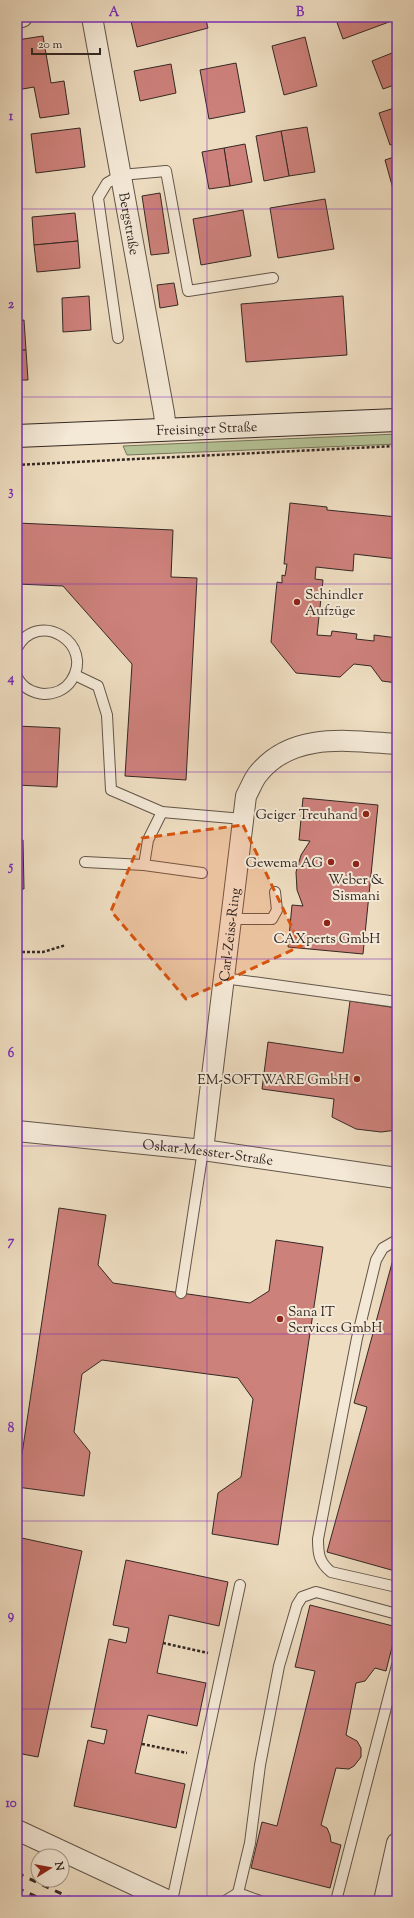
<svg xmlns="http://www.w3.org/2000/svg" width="414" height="1918" font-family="'Sorts Mill Goudy',serif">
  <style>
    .green { fill: #b5c295; stroke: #74755c }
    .building { fill: #cd817b; stroke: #342823 }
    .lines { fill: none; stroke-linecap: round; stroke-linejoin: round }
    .service-casing { stroke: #62554a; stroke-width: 12 }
    .minor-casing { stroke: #62554a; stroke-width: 22 }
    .secondary-casing { stroke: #342823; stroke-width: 24 }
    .path { stroke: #342823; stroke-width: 2.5; stroke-dasharray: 3 2; stroke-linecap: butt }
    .service { stroke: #f4e9d7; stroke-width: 10 }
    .minor { stroke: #f4e9d7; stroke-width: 20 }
    .secondary { stroke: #f4e9d7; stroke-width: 22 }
    .rail { stroke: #342823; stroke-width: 3; stroke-dasharray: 7 7; stroke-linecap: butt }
    .marked { fill: #d6540e; fill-opacity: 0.2; stroke: #d6540e; stroke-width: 3; stroke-dasharray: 8 5; stroke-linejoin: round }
    .grid { fill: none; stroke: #7b2cbf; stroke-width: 1; stroke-opacity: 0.55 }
    .poi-dot { fill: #8f2418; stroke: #f4e9d7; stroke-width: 1.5 }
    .labels { text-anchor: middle; stroke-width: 4; stroke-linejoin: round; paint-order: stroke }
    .street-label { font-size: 14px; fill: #342823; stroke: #f4e9d7 }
    .poi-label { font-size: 14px; fill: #342823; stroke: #f4e9d7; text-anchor: end }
    .neatline { fill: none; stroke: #7b2cbf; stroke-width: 1.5 }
    .grid-label { font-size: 13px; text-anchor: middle; font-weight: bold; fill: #7b2cbf }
  </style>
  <rect width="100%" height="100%" fill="#eeddc1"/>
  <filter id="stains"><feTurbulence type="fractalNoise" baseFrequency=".005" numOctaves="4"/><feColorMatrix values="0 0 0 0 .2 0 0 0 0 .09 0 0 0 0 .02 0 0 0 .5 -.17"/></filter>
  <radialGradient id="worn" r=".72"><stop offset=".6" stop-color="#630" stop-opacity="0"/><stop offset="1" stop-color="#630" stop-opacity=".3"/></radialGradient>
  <polygon class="green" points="397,434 397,444 127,455 123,446"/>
  <g class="building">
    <polygon points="130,17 205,17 208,28 137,47"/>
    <polygon points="335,17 387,17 389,22 343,39"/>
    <polygon points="43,36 51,83 64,81 69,114 40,118 34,87 17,90 17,40"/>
    <polygon points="305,37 317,86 284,95 272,46"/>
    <polygon points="397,51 397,84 383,89 372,61"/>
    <polygon points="236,63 245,112 209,119 200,70"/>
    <polygon points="171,64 176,93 140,101 134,71"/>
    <polygon points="397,107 397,143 390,145 379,113"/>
    <polygon points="307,127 315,172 289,176 281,131"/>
    <polygon points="80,128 85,167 36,173 31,134"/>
    <polygon points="281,131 289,176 264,181 256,136"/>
    <polygon points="245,144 252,182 230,186 224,148"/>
    <polygon points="224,148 230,186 209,189 202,152"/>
    <polygon points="397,156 397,196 395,196 385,160"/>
    <polygon points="160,193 169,253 151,255 142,196"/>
    <polygon points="325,199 334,249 278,258 270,208"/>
    <polygon points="243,210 251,256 201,265 193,219"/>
    <polygon points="75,213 78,241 34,245 32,217"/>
    <polygon points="78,241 80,268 37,272 34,245"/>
    <polygon points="174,283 178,305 160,308 157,285"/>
    <polygon points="89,296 91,330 63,332 62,298"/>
    <polygon points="343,296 347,355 246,362 241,304"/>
    <polygon points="24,320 26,350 17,350 17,321"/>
    <polygon points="17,350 26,350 28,380 17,380"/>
    <polygon points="290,503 327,507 327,510 397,517 397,559 354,554 353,571 316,567 315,579 323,580 317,635 331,636 332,631 357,634 356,639 374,641 374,635 397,638 397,683 382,681 371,666 354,664 340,677 296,673 271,642 277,582 282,583 282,575 285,576 287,564 284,564"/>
    <polygon points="17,523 173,530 171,577 197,578 186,780 125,776 132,664 63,586 17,584"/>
    <polygon points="17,726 60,728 57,787 17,785"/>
    <polygon points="303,798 378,805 363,954 288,947 292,905 303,906 297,890 296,872 301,855 310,841 299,840"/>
    <polygon points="17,840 23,840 24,889 17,889"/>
    <polygon points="350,1001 397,1008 397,1130 381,1132 356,1129 332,1117 334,1099 262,1089 268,1042 343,1053"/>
    <polygon points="59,1208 106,1215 98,1265 113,1283 181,1293 250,1303 269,1291 276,1240 323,1247 278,1545 212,1534 218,1493 241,1477 253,1399 238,1378 102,1360 82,1374 74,1432 90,1452 84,1496 17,1487"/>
    <polygon points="395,1252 397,1252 397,1565 395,1571 327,1552 367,1407 354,1403"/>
    <polygon points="17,1537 82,1551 38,1757 17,1753"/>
    <polygon points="126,1560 228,1582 219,1626 169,1615 157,1673 206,1683 197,1726 148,1715 135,1773 185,1784 176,1828 74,1806 88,1740 104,1744 107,1730 91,1727 109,1639 126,1643 129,1628 113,1625"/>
    <polygon points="310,1605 397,1627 386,1671 375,1668 365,1681 356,1683 346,1735 357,1741 361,1748 361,1757 354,1766 349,1769 336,1768 321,1825 327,1828 330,1835 331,1842 341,1845 330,1888 251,1868 262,1822 277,1826 315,1671 295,1667"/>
  </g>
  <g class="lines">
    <defs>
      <g id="service">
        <polyline points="118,338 98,198 107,183 121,175 166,171 188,291 273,278"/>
        <path d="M17,648C38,608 96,644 71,681C65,690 54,694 44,694C32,693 22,687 17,677"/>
        <polyline points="75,675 98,686 107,715 111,790 162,812 243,819"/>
        <polyline points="162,812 148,840 144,865 202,873"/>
        <polyline points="85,862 144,865"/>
        <polyline points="231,919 272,919 277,910 275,892"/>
        <polyline points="224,978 397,1002"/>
        <path d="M397,1240L383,1248L376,1260L357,1338L318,1539C318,1554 319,1562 331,1572L397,1587"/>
        <polyline points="181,1293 203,1150"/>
        <polyline points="238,1893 250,1843 260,1765 279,1666 297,1605 302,1597 316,1592 397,1614"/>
        <polyline points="172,1901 240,1585"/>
        <polyline points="225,1901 238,1893 260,1901"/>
        <polyline points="336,1901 397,1665"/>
      </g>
      <g id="minor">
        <path id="s1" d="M92,17L164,413L166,430"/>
        <polyline points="17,18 22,17"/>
        <path id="s2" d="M17,1131L203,1150L397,1178"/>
        <path id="s3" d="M203,1150L246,796C250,789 253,780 258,774C292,731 349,741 397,744"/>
        <polyline points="17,1830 169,1901"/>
        <polyline points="384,1901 397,1843"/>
      </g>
      <g id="secondary">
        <path id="s4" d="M17,436L397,420"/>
      </g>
    </defs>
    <use href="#service" class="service-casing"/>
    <use href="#minor" class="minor-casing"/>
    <use href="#secondary" class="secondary-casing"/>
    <g class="path">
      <polyline points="17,465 397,446"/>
      <polyline points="17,952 43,952 66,945"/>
      <polyline points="163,1643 208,1653"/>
      <polyline points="142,1744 187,1753"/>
    </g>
    <use href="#service" class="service"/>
    <use href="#minor" class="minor"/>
    <use href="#secondary" class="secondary"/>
    <g class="rail">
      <polyline points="17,1873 77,1901"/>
      <polyline points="17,1888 46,1901"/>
    </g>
  </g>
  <path class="marked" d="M243,825L301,946L186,999L111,911L142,838Z"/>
  <path class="grid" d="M207,17V1901M17,209H397M17,397H397M17,584H397M17,772H397M17,959H397M17,1146H397M17,1334H397M17,1521H397M17,1709H397"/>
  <g class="poi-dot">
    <circle cx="297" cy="602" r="4"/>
    <circle cx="366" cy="814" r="4"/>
    <circle cx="331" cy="862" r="4"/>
    <circle cx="356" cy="864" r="4"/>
    <circle cx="327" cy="923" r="4"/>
    <circle cx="357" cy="1079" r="4"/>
    <circle cx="280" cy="1319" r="4"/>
  </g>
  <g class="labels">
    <g class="street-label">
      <text dy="5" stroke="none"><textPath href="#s1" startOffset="210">Bergstraße</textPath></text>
      <text dy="5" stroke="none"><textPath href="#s4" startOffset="190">Freisinger Straße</textPath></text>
      <text dy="5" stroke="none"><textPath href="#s3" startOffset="217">Carl-Zeiss-Ring</textPath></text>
      <text dy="5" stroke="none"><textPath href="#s2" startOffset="192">Oskar-Messter-Straße</textPath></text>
    </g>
    <g class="poi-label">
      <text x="305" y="599" text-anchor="start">Schindler<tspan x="305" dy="16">Aufzüge</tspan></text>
      <text x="358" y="819">Geiger Treuhand</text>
      <text x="323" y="867">Gewema AG</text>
      <text x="356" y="884" text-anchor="middle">Weber &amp;<tspan x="356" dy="16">Sismani</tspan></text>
      <text x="327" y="943" text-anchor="middle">CAXperts GmbH</text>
      <text x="349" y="1084">EM-SOFTWARE GmbH</text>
      <text x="288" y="1316" text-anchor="start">Sana IT<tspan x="288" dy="16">Services GmbH</tspan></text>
    </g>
  </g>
  <rect width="414" height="1918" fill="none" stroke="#eeddc1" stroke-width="44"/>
  <g transform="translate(50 1868) rotate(79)"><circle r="19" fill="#f4e9d7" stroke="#a79c8f"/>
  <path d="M0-3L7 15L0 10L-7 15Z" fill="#8f2418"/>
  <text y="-6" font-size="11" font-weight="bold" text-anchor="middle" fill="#342823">N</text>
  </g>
  <path d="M32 48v6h68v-6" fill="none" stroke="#342823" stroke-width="2"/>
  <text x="38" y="48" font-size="12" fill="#342823" stroke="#f4e9d7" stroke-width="3" paint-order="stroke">20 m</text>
  <rect x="22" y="22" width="370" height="1874" class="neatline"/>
  <g class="grid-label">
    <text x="114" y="16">A</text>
    <text x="300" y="16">B</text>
    <text x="11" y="120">1</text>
    <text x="11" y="308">2</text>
    <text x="11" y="495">3</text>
    <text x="11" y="682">4</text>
    <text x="11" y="870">5</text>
    <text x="11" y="1057">6</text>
    <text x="11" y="1245">7</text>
    <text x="11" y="1432">8</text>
    <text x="11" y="1619">9</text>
    <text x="11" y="1807">10</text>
  </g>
  <rect width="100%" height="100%" filter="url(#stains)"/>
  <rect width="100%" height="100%" fill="url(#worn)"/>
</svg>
